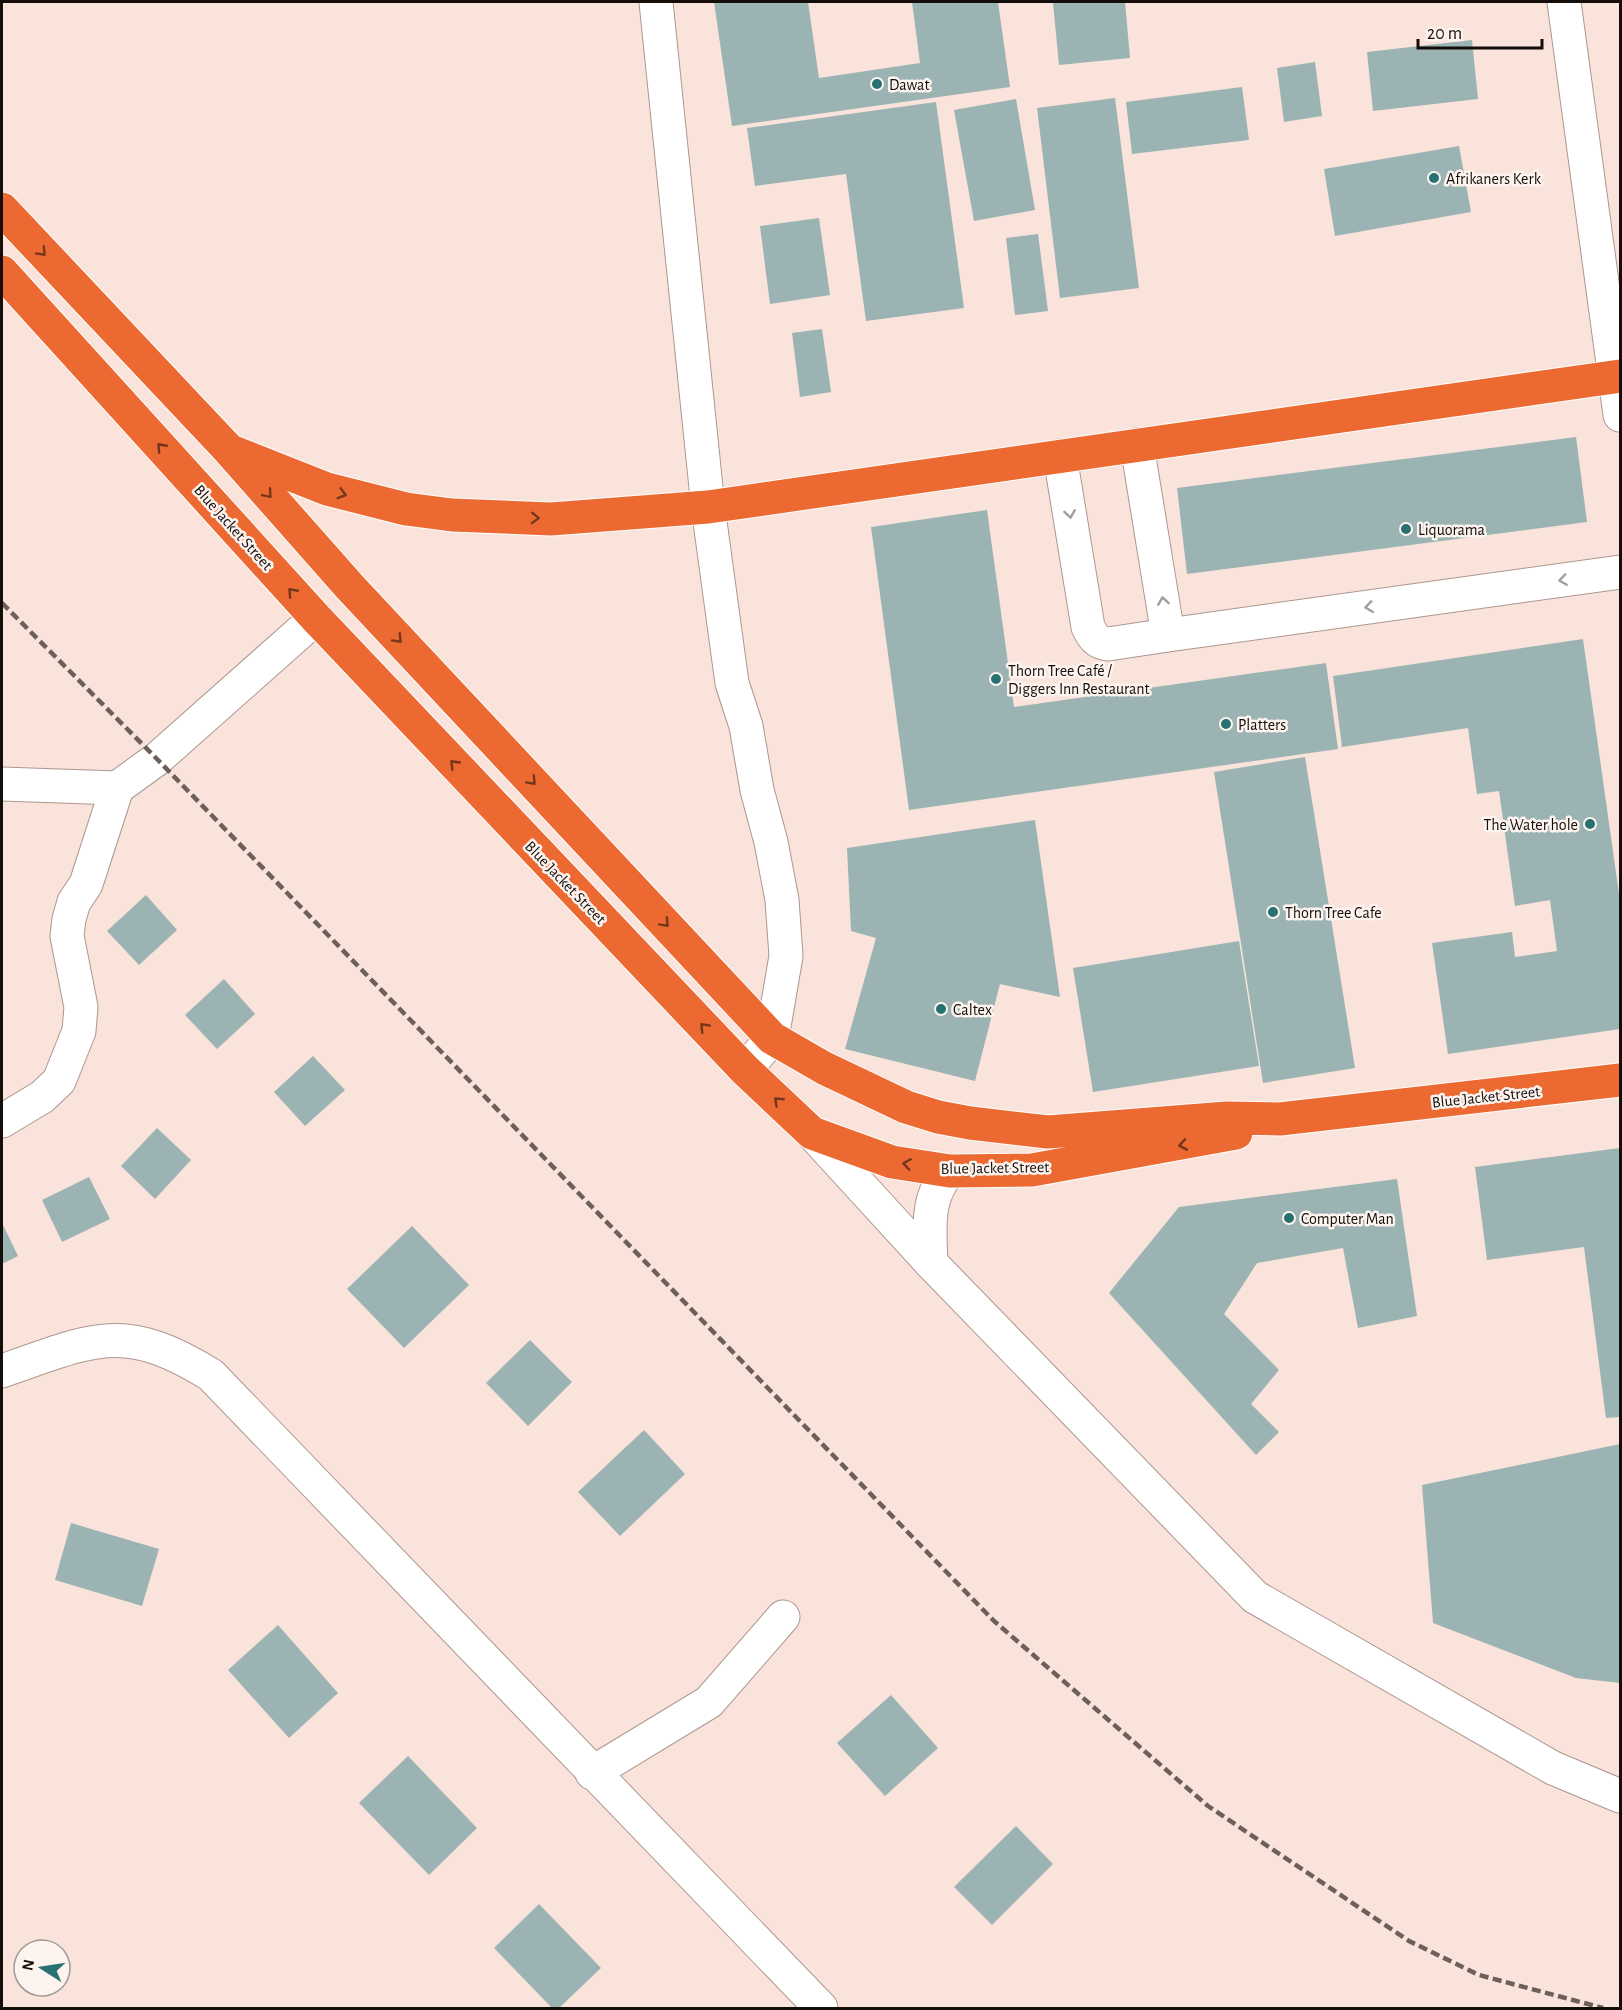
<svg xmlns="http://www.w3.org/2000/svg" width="1622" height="2010" font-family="'Alegreya Sans',sans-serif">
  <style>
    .building { fill: #9bb4b3 }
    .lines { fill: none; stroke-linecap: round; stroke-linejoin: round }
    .minor-casing { stroke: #ac978f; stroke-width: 35 }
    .highway-casing { stroke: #fff; stroke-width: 35 }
    .minor { stroke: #fff; stroke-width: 33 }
    .highway { stroke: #ec6a32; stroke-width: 33 }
    .rail { stroke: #6d5f5a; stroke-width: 4.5; stroke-dasharray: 9 4.5; stroke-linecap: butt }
    .oneway { stroke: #75371c }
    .oneway2 { stroke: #a19e9d }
    .poi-dot { fill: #277171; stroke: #fdf4f0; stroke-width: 2 }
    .labels { text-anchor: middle; stroke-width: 5; stroke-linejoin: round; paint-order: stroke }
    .poi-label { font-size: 16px; fill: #140d0a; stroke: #fdf4f0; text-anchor: start }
    .street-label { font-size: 16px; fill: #140d0a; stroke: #fdf4f0 }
  </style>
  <rect width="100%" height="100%" fill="#fae3db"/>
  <g class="building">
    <polygon points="714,2 808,2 819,78 920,63 912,2 998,2 1010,87 732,126"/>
    <polygon points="1072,2 1125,2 1130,58 1059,65 1053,3"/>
    <polygon points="1472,40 1478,99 1373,111 1367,52"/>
    <polygon points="1315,62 1322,116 1284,122 1277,68"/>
    <polygon points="1242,87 1249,140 1132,154 1126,102"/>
    <polygon points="1115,98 1139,288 1060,298 1037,108"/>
    <polygon points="1016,99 1035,210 974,221 954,110"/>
    <polygon points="936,102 964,308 866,321 846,174 755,186 747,128"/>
    <polygon points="1459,146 1471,212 1335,236 1324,169"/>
    <polygon points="819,218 830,295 770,304 760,226"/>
    <polygon points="1038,234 1048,311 1015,315 1006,238"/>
    <polygon points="822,329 831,392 800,397 792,333"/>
    <polygon points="1576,437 1587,522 1187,574 1177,488"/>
    <polygon points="987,510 1014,707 1326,663 1338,749 909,810 871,527"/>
    <polygon points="1583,639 1620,901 1620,1029 1448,1054 1432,943 1512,932 1515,957 1557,951 1550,900 1515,906 1499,791 1477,794 1468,728 1342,747 1333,676"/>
    <polygon points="1305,757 1355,1068 1263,1083 1214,772"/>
    <polygon points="1035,820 1060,997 1000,984 975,1081 845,1049 876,938 851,931 847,848"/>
    <polygon points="146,895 177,930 139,965 107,931"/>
    <polygon points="1239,941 1259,1066 1093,1092 1073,968"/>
    <polygon points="224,979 255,1014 217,1049 185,1015"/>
    <polygon points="313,1056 345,1090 305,1126 274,1092"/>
    <polygon points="157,1128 191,1160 155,1199 121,1166"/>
    <polygon points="1620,1148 1620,1417 1606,1418 1584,1247 1487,1260 1475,1167"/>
    <polygon points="89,1177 110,1219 62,1242 42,1200"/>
    <polygon points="1397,1179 1417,1316 1358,1328 1343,1248 1257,1263 1224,1314 1279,1370 1251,1404 1279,1432 1256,1455 1109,1293 1179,1207"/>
    <polygon points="2,1223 18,1256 2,1264"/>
    <polygon points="412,1226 469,1285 404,1348 347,1289"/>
    <polygon points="530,1340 572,1382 528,1426 486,1383"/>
    <polygon points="644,1430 685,1474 620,1536 578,1492"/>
    <polygon points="1620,1444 1620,1683 1576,1678 1433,1623 1422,1485"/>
    <polygon points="71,1523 159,1549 142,1606 55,1580"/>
    <polygon points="278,1625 338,1693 289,1738 228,1670"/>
    <polygon points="891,1695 938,1748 885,1796 837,1743"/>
    <polygon points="408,1756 477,1828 429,1875 359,1803"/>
    <polygon points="1016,1826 1053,1864 992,1925 954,1887"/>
    <polygon points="539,1904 601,1968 559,2008 552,2008 494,1948"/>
  </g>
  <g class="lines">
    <defs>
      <g id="minor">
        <polyline points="656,2 708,507 732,683 746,726 757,790 771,842 782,900 786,956 772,1038 745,1070"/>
        <polyline points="1564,2 1620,415"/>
        <polyline points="1137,445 1168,635 1620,572"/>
        <path d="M1060,456L1088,627C1093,637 1097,643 1108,644L1168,635"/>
        <polyline points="2,784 117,788"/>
        <polyline points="2,1121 42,1097 59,1081 79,1031 81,1007 67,936 69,919 74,902 86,884 117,788 157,759 316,618"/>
        <polyline points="812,1133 931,1263 1255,1597 1553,1768 1620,1796"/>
        <path d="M931,1263C930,1231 925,1196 950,1171"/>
        <path d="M2,1371C92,1340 123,1320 211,1375L821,2008"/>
        <polyline points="592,1773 709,1702 783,1617"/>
      </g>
      <g id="highway">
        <polyline points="2,209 229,450 350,587 772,1038 824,1068 906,1107 938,1117 970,1123 1048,1132 1227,1118 1280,1119 1620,1080"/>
        <polyline points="2,272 316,618 745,1070 812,1133 892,1162 950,1171 1032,1170 1236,1133"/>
        <polyline points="236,453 327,489 406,509 452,515 551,519 708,507 1620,376"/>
      </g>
    </defs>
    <use href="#minor" class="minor-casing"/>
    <use href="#highway" class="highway-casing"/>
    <use href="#minor" class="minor"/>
    <use href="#highway" class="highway"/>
    <polyline class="rail" points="2,603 157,759 994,1621 1208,1806 1409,1941 1479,1975 1603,2008"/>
  </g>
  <defs><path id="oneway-chevron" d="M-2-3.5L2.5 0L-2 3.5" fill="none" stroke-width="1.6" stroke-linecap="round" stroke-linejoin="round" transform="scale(1.5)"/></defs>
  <g class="oneway">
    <use href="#oneway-chevron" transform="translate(42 252) rotate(47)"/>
    <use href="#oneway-chevron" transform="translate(161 447) rotate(-132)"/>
    <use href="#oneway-chevron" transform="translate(268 494) rotate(49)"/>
    <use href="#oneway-chevron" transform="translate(342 494) rotate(16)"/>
    <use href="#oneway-chevron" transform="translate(535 518) rotate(2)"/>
    <use href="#oneway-chevron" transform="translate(292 592) rotate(-132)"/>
    <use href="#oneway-chevron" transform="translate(398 639) rotate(47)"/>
    <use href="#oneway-chevron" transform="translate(454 764) rotate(-134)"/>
    <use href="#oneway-chevron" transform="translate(532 781) rotate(47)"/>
    <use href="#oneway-chevron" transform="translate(665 923) rotate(47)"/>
    <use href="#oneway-chevron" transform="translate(704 1027) rotate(-134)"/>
    <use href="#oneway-chevron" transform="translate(778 1101) rotate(-137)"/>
    <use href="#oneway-chevron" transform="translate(1183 1145) rotate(170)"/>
    <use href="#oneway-chevron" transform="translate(907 1164) rotate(-171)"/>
  </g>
  <g class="oneway2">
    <use href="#oneway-chevron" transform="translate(1070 514) rotate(81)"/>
    <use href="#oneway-chevron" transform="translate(1563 580) rotate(172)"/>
    <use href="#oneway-chevron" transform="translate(1163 601) rotate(-99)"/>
    <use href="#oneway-chevron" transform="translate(1369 607) rotate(172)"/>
  </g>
  <g class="poi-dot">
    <circle cx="877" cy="84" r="6"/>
    <circle cx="1434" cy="178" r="6"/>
    <circle cx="1406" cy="529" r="6"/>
    <circle cx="996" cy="679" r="6"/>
    <circle cx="1226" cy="724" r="6"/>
    <circle cx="1590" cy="824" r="6"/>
    <circle cx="1273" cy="912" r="6"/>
    <circle cx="941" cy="1009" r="6"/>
    <circle cx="1289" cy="1218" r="6"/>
  </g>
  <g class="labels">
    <g class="poi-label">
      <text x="889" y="90">Dawat</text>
      <text x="1446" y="184">Afrikaners Kerk</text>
      <text x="1418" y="535">Liquorama</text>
      <text x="1008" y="676">Thorn Tree Café /<tspan x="1008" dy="18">Diggers Inn Restaurant</tspan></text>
      <text x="1238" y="730">Platters</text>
      <text x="1578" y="830" text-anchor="end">The Water hole</text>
      <text x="1285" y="918">Thorn Tree Cafe</text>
      <text x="953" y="1015">Caltex</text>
      <text x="1301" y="1224">Computer Man</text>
    </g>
    <g class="street-label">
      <text transform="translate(234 527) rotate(48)" y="6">Blue Jacket Street</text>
      <text transform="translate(566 882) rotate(46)" y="6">Blue Jacket Street</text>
      <text transform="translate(1486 1096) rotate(-6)" y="6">Blue Jacket Street</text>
      <text transform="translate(995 1167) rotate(-1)" y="6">Blue Jacket Street</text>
    </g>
  </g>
  <rect width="1622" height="2010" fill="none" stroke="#140d0a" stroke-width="6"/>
  <g transform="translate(42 1968) rotate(282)"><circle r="28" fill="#fdf4f0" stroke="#a09894" stroke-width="1.5"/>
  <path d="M0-4.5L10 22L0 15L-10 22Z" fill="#277171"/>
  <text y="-9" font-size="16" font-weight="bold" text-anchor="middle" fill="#140d0a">N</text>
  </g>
  <path d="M1418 39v9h124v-9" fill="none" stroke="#140d0a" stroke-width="3"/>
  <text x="1427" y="39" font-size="18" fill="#140d0a" stroke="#fdf4f0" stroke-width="4.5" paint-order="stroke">20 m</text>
</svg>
